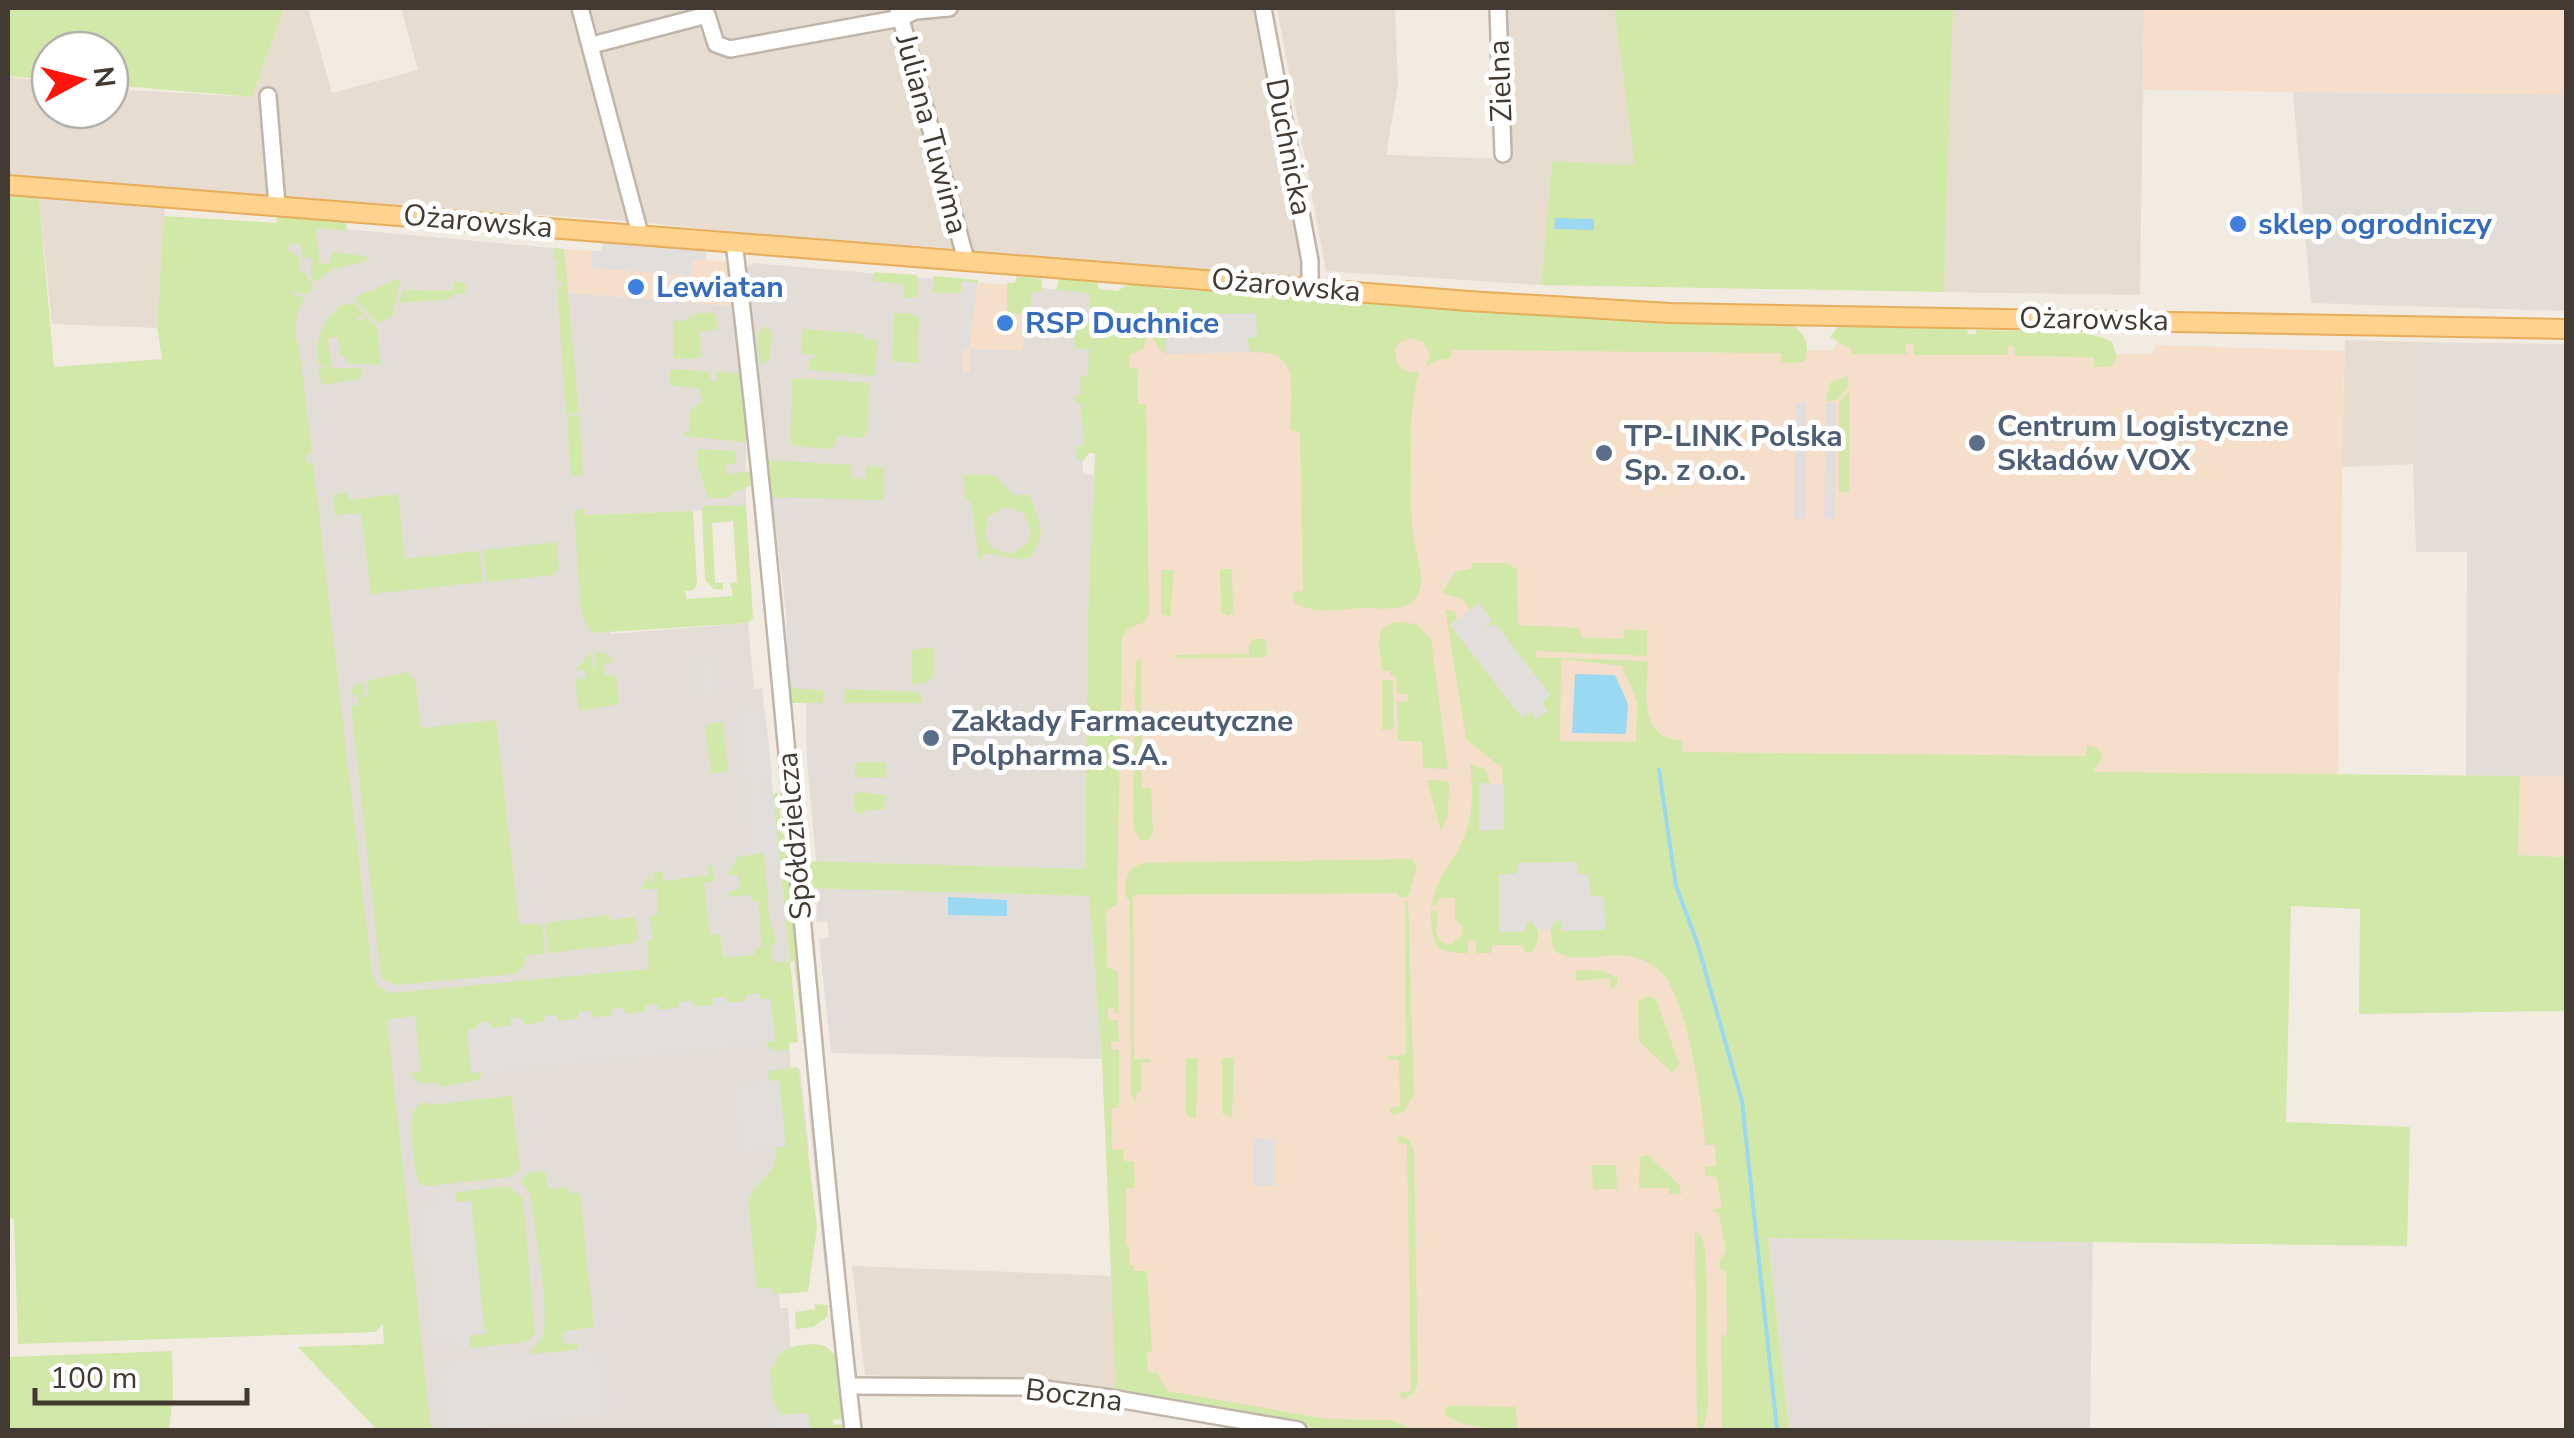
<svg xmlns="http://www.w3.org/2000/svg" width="2574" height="1438" font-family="'Nunito Sans',sans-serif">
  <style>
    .residential { fill: #e6dcd0 }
    .commercial { fill: #f5dfcb }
    .industrial { fill: #e3ddd7 }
    .green { fill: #d2e8a9; fill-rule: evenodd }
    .parking { fill: #e2dedb }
    .water { fill: #9bd8f2 }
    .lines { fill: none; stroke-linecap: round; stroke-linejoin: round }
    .stream { stroke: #9bd8f2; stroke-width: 4 }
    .minor-casing { stroke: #c0b5a8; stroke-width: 20 }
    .major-casing { stroke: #e6ad5b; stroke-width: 22 }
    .minor { stroke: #fff; stroke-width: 15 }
    .major { stroke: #ffd28e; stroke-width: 18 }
    .shop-dot { fill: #3f7fe0; stroke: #fff; stroke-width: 4 }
    .service-dot { fill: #5c6f8a; stroke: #fff; stroke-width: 4 }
    .labels { text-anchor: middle; stroke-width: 10; stroke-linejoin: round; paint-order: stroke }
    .street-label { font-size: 30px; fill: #433b33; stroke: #fff }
    .shop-label { font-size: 30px; font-weight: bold; fill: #366cbe; stroke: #fff; text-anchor: start }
    .service-label { font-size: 30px; font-weight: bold; fill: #4e5e75; stroke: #fff; text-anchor: start }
  </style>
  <rect width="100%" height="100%" fill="#f2ebe2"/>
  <g class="residential">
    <polygon points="284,8 308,8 332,93 418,70 401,8 1256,8 1317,290 627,221 166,189 157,328 52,324 39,199 8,196 8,77 50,82 50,110 110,110 110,89 252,97"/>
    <polygon points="1277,8 1395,8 1398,85 1386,155 1507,159 1500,8 1614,8 1636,165 1552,162 1541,285 1326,271"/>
    <polygon points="1953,8 2144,8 2140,295 1944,292"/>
    <polygon points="2345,340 2415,342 2413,464 2342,467"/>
    <polygon points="852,1266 1113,1276 1116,1393 999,1381 865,1375"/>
  </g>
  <g class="commercial">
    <polygon points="2144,8 2566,8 2566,95 2143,90"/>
    <polygon points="564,249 730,262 733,306 568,293"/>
    <polygon points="961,281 1028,287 1022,351 971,349 970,373 962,373"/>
    <polygon points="1116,297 1800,350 1834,350 1839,338 2104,343 2110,354 2152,354 2156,345 2344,351 2338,775 1652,767 1765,1430 1376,1430 1117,1385 1102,1059 1089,896"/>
    <polygon points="2520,776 2566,776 2566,857 2518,855"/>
  </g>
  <g class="industrial">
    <polygon points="2293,92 2566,95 2566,311 2311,303"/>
    <polygon points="278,223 564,249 569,293 733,306 746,426 746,509 585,515 611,634 748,623 754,689 762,688 790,961 798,1042 789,1043 790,1055 791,1068 800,1069 809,1151 804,1152 775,1293 779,1294 780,1308 788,1308 791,1356 838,1430 422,1430 368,1001"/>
    <polygon points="753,263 961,281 963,373 970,372 970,349 1022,351 1028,287 1098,293 1095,452 1089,453 1083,461 1083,474 1094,475 1088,612 1085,869 816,862 807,759 806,703 792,703 788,679 786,610 742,272"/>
    <polygon points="2415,342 2566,344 2566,776 2466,777 2467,552 2416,552 2413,464"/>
    <polygon points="818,888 1089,896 1102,1059 831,1053 819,939 829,937 827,921 816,922"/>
    <polygon points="1768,1238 2093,1241 2090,1430 1789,1430"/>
  </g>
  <g class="green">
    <polygon points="29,8 284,8 252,97 110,85 110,50 50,50 50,80 8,76 8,10"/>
    <polygon points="1614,8 1953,8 1944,292 1541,285 1552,161 1635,165"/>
    <path d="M8,194L39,199L54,367L162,359L157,327L164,216L277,223L276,213L338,217L346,224L347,231L317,228C315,243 320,250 319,263L329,264L332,252L366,256L367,261L333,269L315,283L311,277V258L301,257V244L289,243L288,251L299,257V271L304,272L313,285L307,295L292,291L291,294L305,297C297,311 291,331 299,346L312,453L306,455L307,463H313L372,973C375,984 381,989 391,993L649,969L647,940L653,939L650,916L658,914L657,889H641L649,874L650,882H654L653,873L662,871L664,881L709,875L708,866L713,867L715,881L704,883L710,935L720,934L723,958L755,955V948L762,946L758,901H751L750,895L730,897L729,891L740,889L738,874L728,875L737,857L764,853L769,916L776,943L771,946L773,962L790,961L773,794L778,793L782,834H786L806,1039L804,1044L794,961L790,962L798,1042L789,1043V1050L773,1051L764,1042L775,1040L770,999L726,1003L725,997L714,1005L693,1007L692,1001C676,1010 663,1012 645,1006L646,1012L625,1014L612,1009V1016L591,1018L590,1011L578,1013V1019L558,1021L557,1016L544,1022L524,1025L523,1019C507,1028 494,1030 477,1024L472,1073L482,1072L479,1080L440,1087L438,1083H419L410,1073L421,1072L415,1016L387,1019L431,1430H377L298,1347L384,1344L383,1324L375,1332L18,1344L14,1219L8,1218Z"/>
    <polygon points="553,248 564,249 579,413 566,414 557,287 564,286 563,283 557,284 556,264 561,261 555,261"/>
    <polygon points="874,272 917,275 917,297 903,299 904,284 873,281"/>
    <polygon points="934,276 978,280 978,283 961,282 961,293 932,293"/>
    <polygon points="1017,276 1042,279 1041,292 1031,292 1030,315 1007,313 1007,283 1015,283"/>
    <polygon points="397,279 400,281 392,317 377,323 354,298"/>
    <path d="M1059,279L1097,282L1099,289L1117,291L1133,282L1167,289L1521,310L1783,321C1803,329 1812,341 1804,362L1781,363V353L1451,350V358L1435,361L1426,367L1430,354L1423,342C1411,336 1402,339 1395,349L1398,365L1410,373L1420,371C1407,402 1411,488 1412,525C1412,548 1431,580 1414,600C1403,612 1376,608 1361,608C1340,609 1311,615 1294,602L1292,592L1303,591L1300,433L1290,430C1290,409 1299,365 1275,355C1268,352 1258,353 1251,352L1246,343L1248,337L1155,315V337H1166V354L1159,350L1153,338H1146L1143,349L1129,355V368L1138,369V404H1146L1149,612L1145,622L1127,629L1122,638L1117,904L1106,911L1107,967L1118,972L1119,1014H1115L1114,1008L1108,1009V1020H1118L1119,1041L1111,1042V1049L1119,1050V1107L1112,1108V1149L1123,1150L1124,1161H1134L1135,1188L1126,1189V1246L1130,1247V1265H1134V1271H1147L1152,1351L1147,1352L1148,1372L1158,1373L1160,1380L1168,1391L1327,1419L1391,1420L1417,1430H1326L1116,1393L1102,1059L1089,896L805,888L802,861L1085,869L1088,612L1095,453H1089L1083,461L1077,460L1076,446H1084L1081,403H1076V395L1081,394L1080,377L1088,376L1089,349H1075L1074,326L1090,325V293L1056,290Z"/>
    <polygon points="455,281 466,283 465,294 456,294 449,299 399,303 403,290 452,291"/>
    <path d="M353,302L365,315L357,317V322L367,317L377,327L381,365L347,363L345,356H340L338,337L328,338L332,368H363L360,379L322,385L318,368L330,366L318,365C315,339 322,319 344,303L346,306Z"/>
    <polygon points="698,313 715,313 718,330 700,331 701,358 673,359 673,321 683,321"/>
    <polygon points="894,313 910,313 919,318 917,363 892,361"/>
    <path d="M1849,323L1955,324V329L1967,330L1968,334H1976V330L2019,331V326C2049,332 2084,328 2112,342L2117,357L2110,367H2094V357L2015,356L2014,346H2008V355H1914L1913,344H1906V354H1852L1851,349L1830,337L1838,327Z"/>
    <polygon points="766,326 772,332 770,359 760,366 757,333"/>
    <polygon points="803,329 864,334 864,339 878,340 875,376 810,370 810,360 817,355 801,354"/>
    <polygon points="678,369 709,372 709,381 717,381 716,372 740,374 749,440 744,442 682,436 690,429 690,411 703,400 698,388 673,386 669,383 670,371"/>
    <polygon points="1848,375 1848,387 1837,400 1826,401 1830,383"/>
    <polygon points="797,378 869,383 868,428 864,438 837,436 835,445 831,449 793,446 790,439 792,380"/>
    <polygon points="1850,390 1849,492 1839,492 1839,403"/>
    <polygon points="579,415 583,475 571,476 567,416"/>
    <polygon points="698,449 736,451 736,464 725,464 725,474 753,471 754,484 731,494 730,498 708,498 698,466"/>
    <polygon points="768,460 852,465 852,478 866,479 867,466 884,467 883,500 771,497"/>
    <path d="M964,475H994L1013,495H1029C1040,523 1048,531 1030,558C1010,562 998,552 984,554L979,562L971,501H965ZM1004,507L1023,512L1031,529L1028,543L1011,554L992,548L985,537L988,517Z"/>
    <polygon points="348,493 349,500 398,494 405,559 479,551 483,582 371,594 361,513 335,515 333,494"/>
    <polygon points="746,505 753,618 748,623 592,633 581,614 574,510 585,509 586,515 693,511 697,584 693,590 685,591 687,599 733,596 730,583 737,582 733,521 712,523 715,583 723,583 723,590 714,589 705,580 702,511 703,506"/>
    <polygon points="557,542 559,569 552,575 487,582 483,550"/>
    <path d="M1472,563H1507L1517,570L1518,625L1580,628L1581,638L1624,639L1625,629L1647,631V656L1536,651V657L1648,661C1647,692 1638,739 1681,740L1683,752L2086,756L2087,745L2097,748L2103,757L2093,772L2520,776L2518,855L2566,857V1011L2359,1014L2360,909L2291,906L2286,1122L2410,1127L2407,1246L1768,1238L1789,1430H1722L1721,1337L1727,1334L1726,1272L1720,1269V1260L1726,1252L1719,1214L1712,1211L1722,1206L1716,1177L1705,1176V1167L1716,1166L1715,1145H1705C1704,1107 1687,1002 1663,974C1655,965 1641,958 1629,956C1607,952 1572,965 1554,950L1550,930L1553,922L1561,920L1562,930L1593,897L1588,894V874H1579L1577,863L1519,864L1517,874L1525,923L1532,921C1541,930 1539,942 1532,952L1525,953L1523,945H1492V953H1476V941H1468V953C1431,954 1432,943 1431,910L1438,911L1436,932L1441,942L1451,945L1462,935V926L1455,919V898H1439L1436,906H1431C1435,880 1451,865 1462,842C1474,816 1473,792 1470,764L1485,769L1490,784L1480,783L1479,830L1504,829L1502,768L1466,739L1445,609L1455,612L1457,621L1451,624L1522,718L1531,711L1535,718L1542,702L1550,695L1484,628L1486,624L1479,603L1471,610L1461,599L1442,593L1455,572L1472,568ZM1561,659L1622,666L1637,701L1636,742L1560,741Z"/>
    <polygon points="1220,569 1232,569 1233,612 1229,616 1221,613"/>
    <polygon points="1161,570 1174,570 1170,617 1161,614"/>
    <path d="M1405,622L1418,625L1431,639L1448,769L1423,768L1422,741H1398L1397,702L1408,701V694H1397L1396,676H1391L1390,671H1382C1380,645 1370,622 1405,622Z"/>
    <polygon points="1254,639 1266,639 1267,657 1176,658 1176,655 1249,654 1249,645"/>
    <polygon points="934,647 934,677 924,683 912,684 911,650"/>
    <polygon points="595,651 607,654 614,662 604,664 605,676 616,675 619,704 579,711 575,679 587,678 585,670 575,671 591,652 593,669 596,669"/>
    <polygon points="1141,659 1142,788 1151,788 1153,834 1148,840 1140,840 1134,829 1133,813 1136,661"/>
    <polygon points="407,672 415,681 421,728 496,720 519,925 542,924 545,954 525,955 525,964 515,974 395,985 381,978 351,706 358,705 356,695 350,693 355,684 364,682 364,697 368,697 367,681"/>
    <polygon points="1382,680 1393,680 1394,729 1382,730"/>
    <polygon points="790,688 823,690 823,703 792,703"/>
    <polygon points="845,689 920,692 922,703 844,703"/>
    <polygon points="723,722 728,772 711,774 705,724"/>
    <polygon points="859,762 886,762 885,778 855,777 855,764"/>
    <polygon points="1427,780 1449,781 1448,814 1441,832"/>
    <polygon points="858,792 885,795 884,810 867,810 860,815 854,811 854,795"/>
    <path d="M1411,859L1417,866L1408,897H1398L1397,893L1133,895L1134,1059H1150V1062L1141,1063V1091H1137L1135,1104L1131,1093L1130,900L1126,897C1124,881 1127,865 1146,863Z"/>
    <polygon points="1405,901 1408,901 1414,1095 1403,1112 1392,1115 1389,1108 1400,1106 1399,1060 1388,1059 1388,1056 1406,1055"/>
    <polygon points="609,915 610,920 636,917 638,938 634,943 549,953 545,923"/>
    <polygon points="1580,970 1603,971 1617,978 1617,987 1610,988 1609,978 1576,981 1576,971"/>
    <polygon points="1647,996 1656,999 1679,1064 1672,1073 1639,1041 1638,1002"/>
    <polygon points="1186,1058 1198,1058 1196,1118 1190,1118 1186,1113"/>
    <polygon points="1222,1058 1234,1058 1232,1118 1222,1113"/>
    <path d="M798,1067L817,1228L808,1292L773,1294L772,1287L757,1289L748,1200C759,1177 778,1176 775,1147L785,1146L778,1080L769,1082L768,1071Z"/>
    <path d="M511,1096L520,1168L511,1177L428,1186L420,1184C414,1172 408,1122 414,1110C418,1105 422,1104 427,1101L429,1105Z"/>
    <polygon points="1399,1134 1409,1140 1414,1151 1418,1383 1414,1393 1402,1400 1400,1392 1411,1391 1407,1144 1397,1143"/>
    <polygon points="1648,1155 1679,1185 1682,1194 1669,1194 1669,1188 1639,1188 1640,1157"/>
    <polygon points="1592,1165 1616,1165 1617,1189 1593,1189"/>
    <path d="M546,1171L548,1189L568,1187L569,1193H580L594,1327L563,1331L564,1344L578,1343V1350L532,1354L531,1349C539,1343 543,1339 544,1329C548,1297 535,1234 531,1200L530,1192L520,1182L529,1172Z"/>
    <polygon points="509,1186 523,1198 535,1335 526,1342 470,1348 469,1336 484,1334 470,1201 456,1202 455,1192"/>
    <polygon points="1695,1231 1702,1236 1706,1258 1708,1409 1703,1430 1493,1430 1459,1423 1444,1414 1446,1407 1451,1406 1516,1407 1517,1430 1697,1428"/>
    <polygon points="815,1304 828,1305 828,1316 813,1327 796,1329 795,1312 815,1309"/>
    <path d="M814,1344L825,1346L839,1358L847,1418L833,1420V1425L847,1424L843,1430H810L808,1413L782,1415L773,1403L770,1367H774C778,1346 795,1346 814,1344Z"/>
    <polygon points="172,1351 173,1396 169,1430 8,1430 8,1357"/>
  </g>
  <g class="parking">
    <polygon points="603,239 705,246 706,260 693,259 691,276 591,268 592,251 602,251"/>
    <polygon points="961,281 977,283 970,349 962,349"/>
    <polygon points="1256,313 1257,336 1246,339 1251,352 1166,354 1166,337 1155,338 1155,315"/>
    <polygon points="1806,402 1805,519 1794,519 1796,403"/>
    <polygon points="1826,403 1836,403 1835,519 1824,519"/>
    <polygon points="1479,603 1492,620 1484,628 1496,624 1550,695 1542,702 1548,711 1536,719 1531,711 1522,718 1450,625"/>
    <polygon points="710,662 713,693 701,695 698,663"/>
    <polygon points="765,710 772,779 758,782 760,795 773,794 780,864 767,865 764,853 754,854 740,712"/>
    <polygon points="1479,783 1504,785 1504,829 1479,831"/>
    <polygon points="1577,862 1579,874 1588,874 1590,896 1604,897 1605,930 1562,931 1561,920 1554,922 1550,930 1537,929 1532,922 1527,921 1525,931 1499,932 1499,874 1517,874 1519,863"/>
    <polygon points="759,993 761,1000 770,998 775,1041 471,1073 467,1030 477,1029 477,1023 489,1022 491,1028 511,1026 510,1019 523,1018 524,1025 544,1022 544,1016 557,1015 558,1021 578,1019 578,1012 591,1011 592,1017 612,1016 611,1009 624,1008 625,1014 645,1012 645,1005 658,1004 659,1010 679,1008 679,1002 692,1000 693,1007 713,1005 713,998 725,997 727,1003 746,1001 746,995"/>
    <polygon points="779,1080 786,1146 741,1151 735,1085"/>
    <polygon points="812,1092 830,1267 825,1268 808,1109"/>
    <polygon points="1275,1136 1276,1186 1253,1186 1253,1137 1273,1140"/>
    <polygon points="455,1192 456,1202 471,1201 485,1334 469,1336 470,1348 452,1349 451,1338 434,1335 421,1210 436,1204 435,1194"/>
    <polygon points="578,1350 579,1355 596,1353 602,1414 446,1430 444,1415 449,1414 441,1373 446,1372 445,1363"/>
    <polygon points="808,1413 810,1430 773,1430 771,1416"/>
  </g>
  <g class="water">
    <polygon points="1555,218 1594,219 1594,230 1554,229"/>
    <polygon points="1575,674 1615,675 1628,704 1626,734 1572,733"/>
    <polygon points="948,897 1007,900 1007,916 948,915"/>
  </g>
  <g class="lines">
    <polyline class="stream" points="1659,770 1676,886 1697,942 1742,1101 1777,1430"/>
    <defs>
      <g id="minor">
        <polyline points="580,8 640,234"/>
        <polyline points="898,8 966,260"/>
        <polyline points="1263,8 1310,261 1310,287"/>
        <polyline points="1498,8 1503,154"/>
        <polyline points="592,45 707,15 716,44 730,49 901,18 915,11 949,8"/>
        <polyline points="268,96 277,205"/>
        <path d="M734,242C782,637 808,1035 853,1430"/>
        <polyline points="848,1386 1030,1387 1111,1398 1298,1430"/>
      </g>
      <polyline id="major" points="8,185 1469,301 1670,313 2566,329"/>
    </defs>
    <use href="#minor" class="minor-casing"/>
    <use href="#major" class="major-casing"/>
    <use href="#minor" class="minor"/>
    <use href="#major" class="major"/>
  </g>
  <g class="shop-dot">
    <circle cx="2238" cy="224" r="10"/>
    <circle cx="636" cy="287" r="10"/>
    <circle cx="1005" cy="323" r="10"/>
  </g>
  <g class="service-dot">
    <circle cx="1977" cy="443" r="10"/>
    <circle cx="1604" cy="453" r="10"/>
    <circle cx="931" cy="738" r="10"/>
  </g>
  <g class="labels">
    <g class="street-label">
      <text transform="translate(1500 81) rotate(-92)" y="10">Zielna</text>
      <text transform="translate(932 134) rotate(75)" y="10">Juliana Tuwima</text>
      <text transform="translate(1289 147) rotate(79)" y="10">Duchnicka</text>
      <text transform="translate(478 221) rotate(5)" y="10">Ożarowska</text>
      <text transform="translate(1286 285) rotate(5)" y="10">Ożarowska</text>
      <text transform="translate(2094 319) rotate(1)" y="10">Ożarowska</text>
      <text transform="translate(794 836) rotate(-95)" y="10">Spółdzielcza</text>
      <text transform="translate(1074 1395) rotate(7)" y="10">Boczna</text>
    </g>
    <g class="shop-label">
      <text x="2258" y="234">sklep ogrodniczy</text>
      <text x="656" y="297">Lewiatan</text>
      <text x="1025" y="333">RSP Duchnice</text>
    </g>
    <g class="service-label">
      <text x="1997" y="436">Centrum Logistyczne<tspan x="1997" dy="34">Składów VOX</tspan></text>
      <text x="1624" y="446">TP-LINK Polska<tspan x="1624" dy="34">Sp. z o.o.</tspan></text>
      <text x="951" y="731">Zakłady Farmaceutyczne<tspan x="951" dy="34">Polpharma S.A.</tspan></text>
    </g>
  </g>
  <rect width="2574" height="1438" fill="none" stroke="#433b33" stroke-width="20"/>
  <g transform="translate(80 80) rotate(83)"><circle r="48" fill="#ffffff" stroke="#b4b1ad" stroke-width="2.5"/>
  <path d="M0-8L18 38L0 25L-18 38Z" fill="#ff150c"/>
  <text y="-15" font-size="28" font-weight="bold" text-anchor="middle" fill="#433b33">N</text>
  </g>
  <path d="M35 1388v15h212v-15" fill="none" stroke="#433b33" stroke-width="5"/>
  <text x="50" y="1388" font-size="30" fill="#433b33" stroke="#ffffff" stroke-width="8" paint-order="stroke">100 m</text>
</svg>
